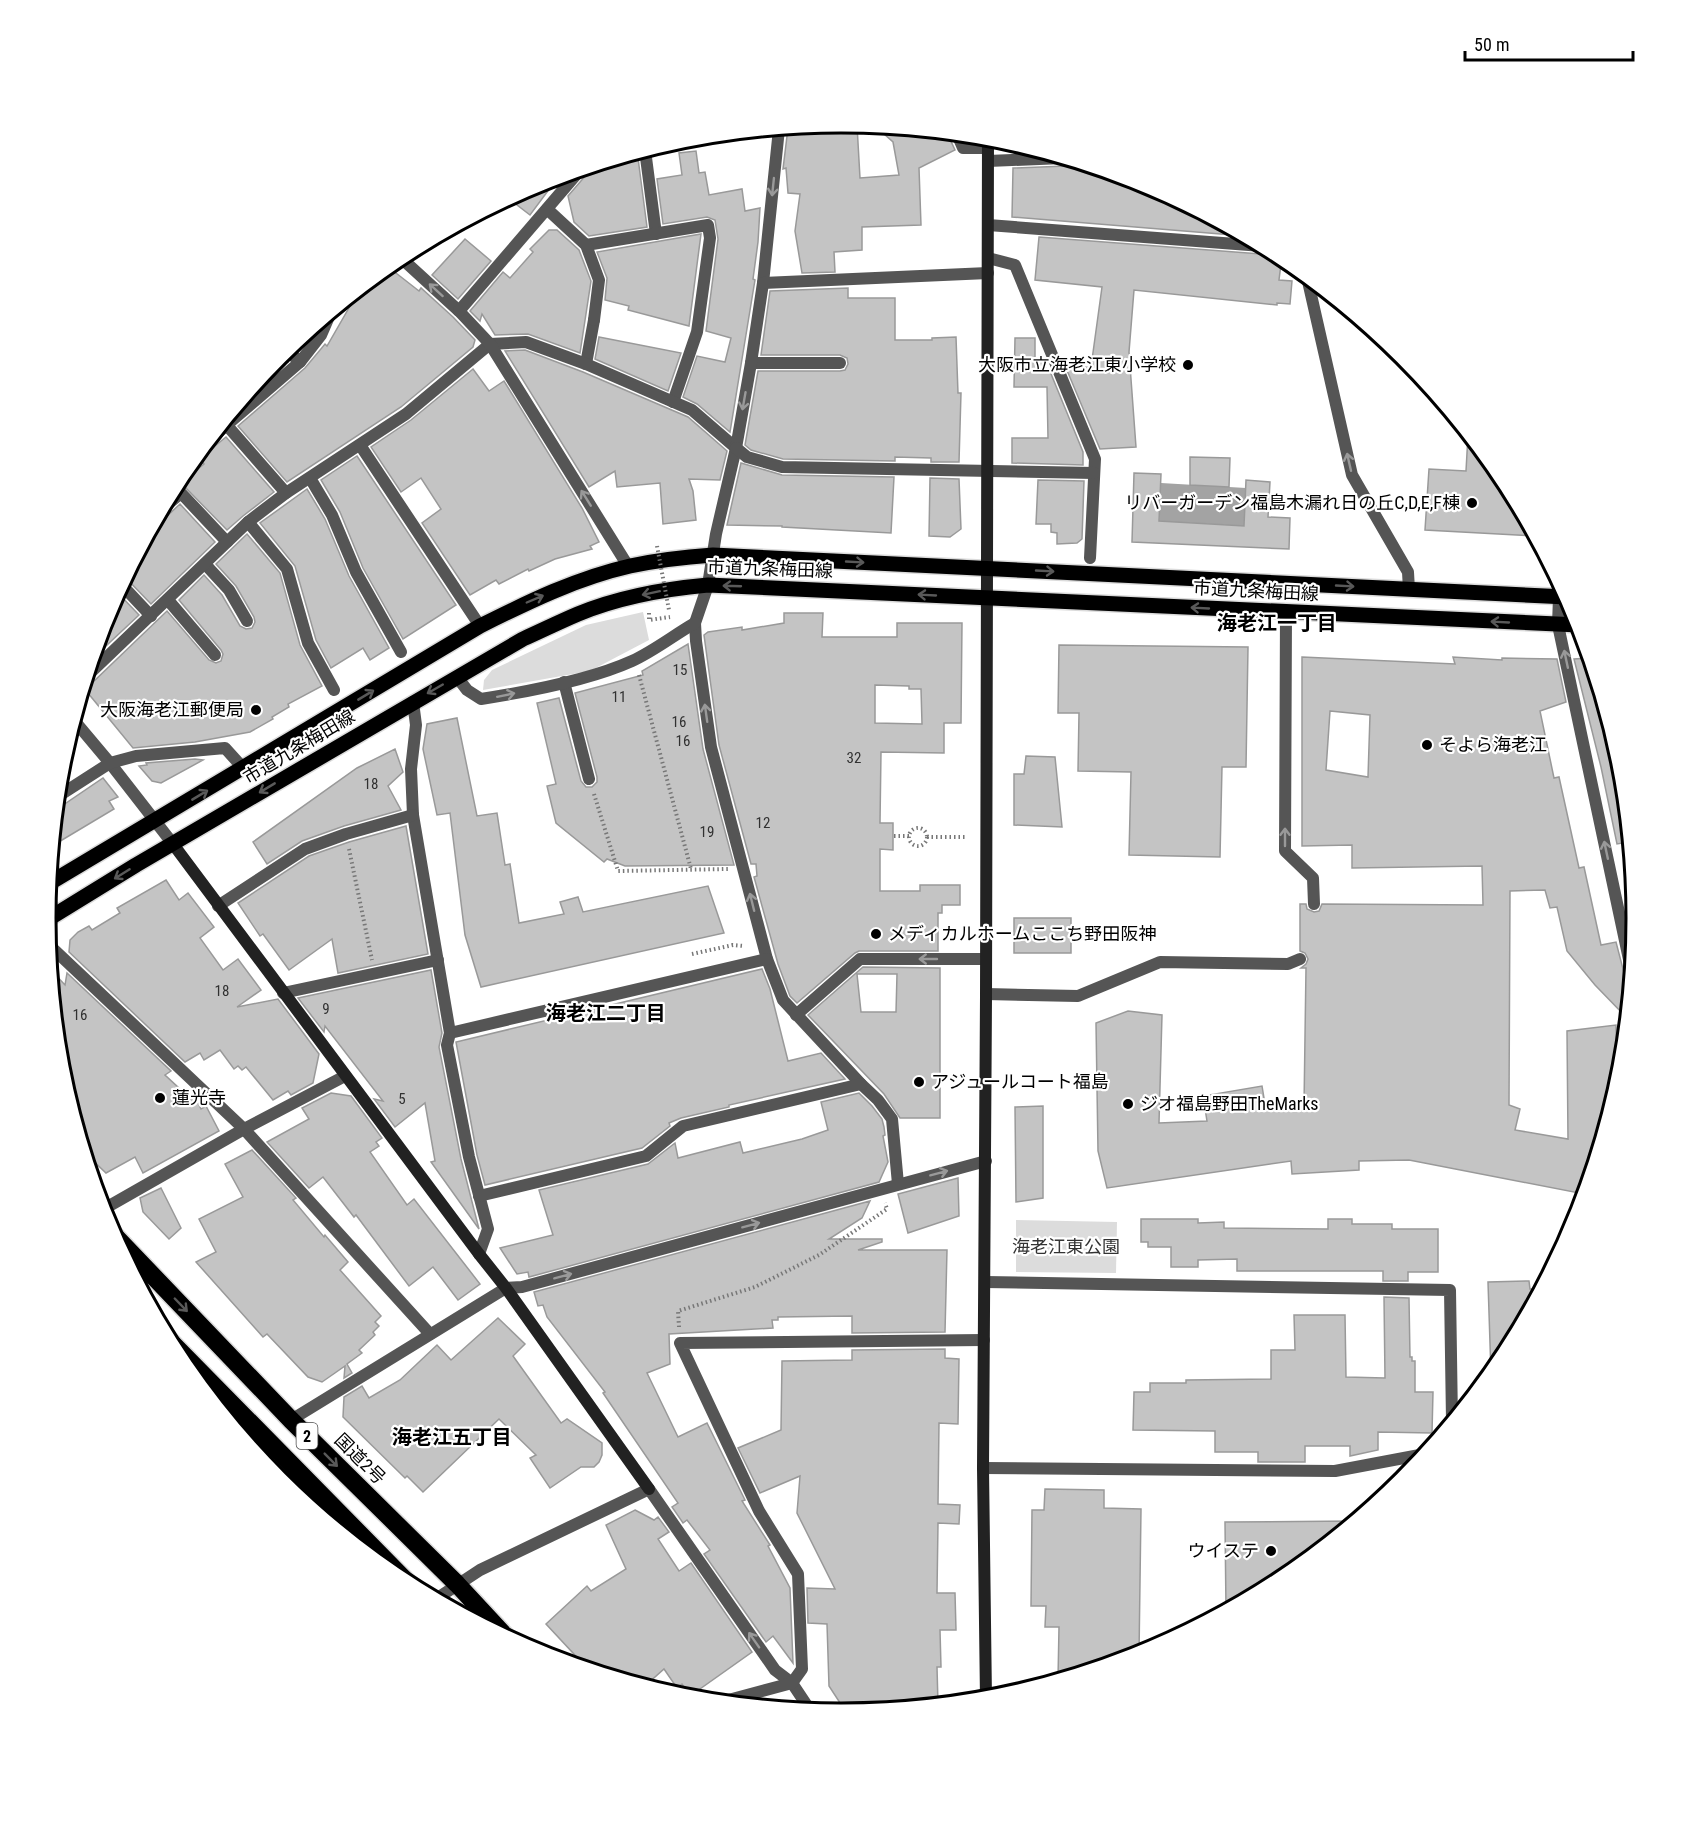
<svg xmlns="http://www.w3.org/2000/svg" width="1681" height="1836" font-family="'Roboto Condensed','Noto Sans JP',sans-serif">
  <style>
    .green { fill: #dcdcdc }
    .water { fill: #a3a3a3 }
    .building { fill: #c4c4c4; stroke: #999; stroke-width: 1.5; fill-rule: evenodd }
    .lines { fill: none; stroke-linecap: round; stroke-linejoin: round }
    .primary-casing { stroke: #dbdbdb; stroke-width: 18 }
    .highway-casing { stroke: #dbdbdb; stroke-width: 21 }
    .path { stroke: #777; stroke-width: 4; stroke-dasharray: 1.5 3; stroke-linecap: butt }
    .lane { stroke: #555; stroke-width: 12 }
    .street { stroke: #555; stroke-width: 12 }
    .secondary { stroke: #222; stroke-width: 12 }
    .primary { stroke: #000; stroke-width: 15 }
    .highway { stroke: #000; stroke-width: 18 }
    .path-bridge { stroke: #777; stroke-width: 4; stroke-dasharray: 1.5 3; stroke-linecap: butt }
    .oneway { stroke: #999 }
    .oneway2 { stroke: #595959 }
    .poi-dot { fill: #000; stroke: #fff; stroke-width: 2 }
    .labels { text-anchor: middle; stroke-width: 4.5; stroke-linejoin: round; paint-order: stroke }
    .number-label { font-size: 15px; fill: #313131 }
    .shield { fill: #fff; stroke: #4c4c4c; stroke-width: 1.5 }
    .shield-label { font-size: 16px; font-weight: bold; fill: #000 }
    .poi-label { font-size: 18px; fill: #000; stroke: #fff; text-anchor: start }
    .street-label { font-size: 18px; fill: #000; stroke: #fff }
    .park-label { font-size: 18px; fill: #333; stroke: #fff }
    .neighbourhood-label { font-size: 20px; font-weight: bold; fill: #000; stroke: #fff }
    .rim { fill: none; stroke: #000; stroke-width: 3 }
  </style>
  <rect width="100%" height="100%" fill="#fff"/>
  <g class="green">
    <polygon points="643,612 649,640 590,671 483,690 484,680 492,670 586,625"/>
    <polygon points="1016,1220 1117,1222 1116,1273 1016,1272"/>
  </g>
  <polygon class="water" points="1161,483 1246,488 1244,526 1159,521"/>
  <g class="building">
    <polygon points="857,125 860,178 899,175 893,142 875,126 947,133 955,150 919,168 921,225 862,227 862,250 834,252 835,272 802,273 795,231 800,194 788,193 786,168 783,169 788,128"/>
    <polygon points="696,151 699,173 705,172 709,195 742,189 745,211 760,208 758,242 753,279 755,280 753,292 730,432 697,404 683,397 697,356 725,362 731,338 706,331 718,239 715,220 707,217 663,224 657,179 682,175 679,153"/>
    <polygon points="638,158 647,227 589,236 574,222 568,196 587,174 589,167"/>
    <polygon points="1066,166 1087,166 1145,183 1245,236 1012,217 1013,168"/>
    <polygon points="559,176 530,215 508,198 536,183"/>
    <polygon points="549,230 557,230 579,250 591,281 580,353 528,334 495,335 482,314 480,321 470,311 503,272 510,278 533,252 530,249"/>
    <polygon points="701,234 689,326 628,310 629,306 605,300 607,278 597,252"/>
    <polygon points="1039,237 1261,254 1269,250 1282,256 1279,280 1292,281 1290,304 1277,303 1277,305 1134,290 1129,352 1136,447 1100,449 1066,368 1091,367 1102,287 1035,280"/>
    <polygon points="465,239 491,261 458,299 432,275"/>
    <polygon points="387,266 419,291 421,288 453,317 475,340 473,347 401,407 287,482 238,426 305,368 325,344 327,346 354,299 350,297"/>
    <polygon points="848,288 848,298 895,298 895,340 932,340 932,338 956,337 958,393 961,393 959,462 931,462 931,458 895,457 895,461 783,459 751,450 745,445 758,371 840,371 845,370 848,364 847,358 840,355 761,355 770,291"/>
    <polygon points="309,330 312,333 299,350 292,344"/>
    <polygon points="599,337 681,353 668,391 595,359"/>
    <polygon points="1015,338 1035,338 1035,362 1046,362 1046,369 1049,369 1083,452 1083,465 1012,463 1012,438 1048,438 1047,387 1014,387"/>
    <polygon points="525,350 583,372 688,417 727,451 720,480 689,479 693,491 696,520 663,524 660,483 617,487 615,471 589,487 505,351"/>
    <polygon points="280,354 288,362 238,405 278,355"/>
    <polygon points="473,369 489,391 504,381 582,508 599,542 590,546 592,549 555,559 529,571 528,569 499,584 496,580 470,595 422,523 441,509 421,478 401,492 371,447 411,420"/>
    <polygon points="1468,435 1502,476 1534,536 1425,530 1429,469 1466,471"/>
    <polygon points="226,437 274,492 243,516 227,530 181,483 204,464 199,459"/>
    <polygon points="357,456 456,605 403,639 363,568 340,512 321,480"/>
    <polygon points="1190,457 1230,458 1229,487 1190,485"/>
    <polygon points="741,463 782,475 894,477 891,533 782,527 782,526 727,525"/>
    <polygon points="1134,473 1161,474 1159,521 1244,526 1246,480 1270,482 1268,517 1290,518 1289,549 1132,542"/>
    <polygon points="930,478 959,479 961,529 950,537 929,536"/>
    <polygon points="1038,480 1084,481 1082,539 1077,543 1057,544 1057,533 1051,532 1051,524 1036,524"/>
    <polygon points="307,489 325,519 349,576 389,648 370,660 363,648 331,668 316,640 295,566 260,523"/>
    <polygon points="180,504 215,542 151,604 125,577 157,517 166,517"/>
    <polygon points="247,534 280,573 300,645 322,686 288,704 289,707 272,717 273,719 250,732 195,742 133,748 83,687 84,684 93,682 167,611 209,660 216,663 221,661 223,654 221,650 179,600 204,575 222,595 240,626 246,629 252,628 255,622 254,617 236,586 216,564"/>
    <polygon points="117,592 139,615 91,660 106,613"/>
    <path d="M784,613H823L822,637H897V623H962L961,723H944V753L881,752L880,823H893V850L880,849V891H920V885H960V905H942V913H938V951H859L855,953L797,1003L790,996L778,964L754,877L757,876L756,864H751L719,745L704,635L708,632L742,627V630L784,623ZM875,685L909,686V689H921L922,724L875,723Z"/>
    <polygon points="688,644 703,749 734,865 625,866 607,859 604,862 556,823 547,786 556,784 537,703 559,698 581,781 586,787 592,787 597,782 597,777 575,693 643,675 642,671"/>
    <polygon points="1059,645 1248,647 1246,767 1222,767 1220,857 1129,855 1131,772 1078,771 1079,713 1058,713"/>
    <path d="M1302,657L1455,664L1453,657L1502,660V658L1557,659L1566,702L1540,711L1554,778L1559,777L1579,868L1584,867L1601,945L1616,942L1629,992L1626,1017L1595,985L1567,951L1557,907L1550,908L1545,890L1510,891L1509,1105L1520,1109L1515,1130L1568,1139L1567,1031L1616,1025L1617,1087L1584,1194L1409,1160L1359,1161V1170L1292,1174L1291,1161L1107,1188L1098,1151L1096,1023L1128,1011L1162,1015L1159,1123L1207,1121L1203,1096L1262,1086L1266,1110L1304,1106L1306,968H1301L1306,964L1308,959L1305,953L1300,951V904H1306L1307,909L1314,912L1319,911L1322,904L1483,905L1482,866L1352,868V845L1302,846ZM1330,711L1370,715L1368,777L1326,770Z"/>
    <polygon points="1589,658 1621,763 1629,842 1617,844 1601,767 1574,659"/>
    <polygon points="457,718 477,816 497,813 505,865 510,864 519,923 564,914 560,902 578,897 583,912 708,886 724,933 481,987 465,935 450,813 437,815 423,749 427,724"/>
    <polygon points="395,749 403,772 388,786 401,810 344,826 302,841 267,864 253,842 357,768"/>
    <polygon points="1026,756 1055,757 1062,827 1014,825 1014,774 1024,774"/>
    <polygon points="195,759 203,760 161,783 152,781 139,766 147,765 146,763"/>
    <polygon points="103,778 118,797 109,801 114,809 52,846 56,810"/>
    <polygon points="406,826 428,954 338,973 332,939 289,970 263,934 260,936 238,903 309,856 349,842"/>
    <polygon points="166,880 179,900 188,893 214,927 200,938 223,970 238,959 261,990 237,1007 278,999 319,1054 313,1083 291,1095 288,1091 273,1100 246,1067 242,1070 238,1066 234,1069 220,1050 204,1060 200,1053 185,1062 69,952 70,940 78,932 89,926 92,930 120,913 117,908"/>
    <rect x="1014" y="918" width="57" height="35"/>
    <path d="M863,967L940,968V1118H900L884,1094L808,1015ZM857,974H897L896,1012H861Z"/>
    <polygon points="50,969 65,985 67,973 171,1071 165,1075 191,1099 195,1097 201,1109 206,1106 219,1131 143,1173 135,1157 106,1173 84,1152 60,1073"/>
    <polygon points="762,969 770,989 788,1061 821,1053 845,1079 729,1105 729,1107 681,1118 669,1123 670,1126 642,1148 485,1185 477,1155 456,1042"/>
    <polygon points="431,970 442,1033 439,1047 461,1159 479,1229 431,1162 435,1161 425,1103 395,1127 374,1099 383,1101 325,1026 324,1032 298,998"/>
    <polygon points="331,1093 351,1096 382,1138 376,1142 379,1146 370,1152 407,1205 414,1199 480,1284 458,1300 433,1267 409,1286 356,1215 354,1217 323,1177 309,1188 267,1142 309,1119 302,1108"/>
    <polygon points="859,1093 872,1106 882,1119 884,1127 885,1135 883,1136 888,1162 879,1182 529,1277 528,1272 517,1274 500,1248 553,1235 539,1190 648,1164 675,1143 678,1158 740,1142 743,1153 802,1139 828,1130 821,1102"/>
    <polygon points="1043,1106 1043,1198 1016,1202 1015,1107"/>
    <polygon points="252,1150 296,1198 293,1200 324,1237 325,1235 348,1262 340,1270 381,1316 375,1322 379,1326 373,1332 375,1335 359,1350 362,1353 347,1364 352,1373 344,1378 345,1366 322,1382 308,1377 267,1334 263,1337 196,1262 216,1252 199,1219 243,1197 225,1164"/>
    <polygon points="958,1178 959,1216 908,1233 898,1194"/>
    <polygon points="161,1188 181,1228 169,1239 143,1212 140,1198"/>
    <polygon points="870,1201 862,1218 829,1239 882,1239 882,1242 858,1250 947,1250 945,1332 852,1333 852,1316 778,1317 778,1320 772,1320 773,1328 669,1334 670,1364 647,1373 678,1437 707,1423 745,1500 742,1501 770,1545 768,1546 790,1588 793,1663 773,1636 766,1642 704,1554 710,1550 687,1520 683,1523 672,1507 678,1503 603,1393 605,1392 547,1317 543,1305 538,1306 534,1292"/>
    <polygon points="1141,1219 1198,1219 1198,1223 1224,1222 1224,1228 1328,1229 1328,1219 1352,1219 1352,1224 1392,1224 1392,1229 1438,1229 1438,1272 1408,1272 1408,1281 1383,1281 1383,1271 1237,1271 1237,1259 1198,1260 1198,1267 1171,1267 1171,1247 1148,1247 1148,1242 1141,1242"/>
    <polygon points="1529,1281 1530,1289 1540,1289 1502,1360 1491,1374 1488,1282"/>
    <polygon points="1384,1297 1409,1298 1410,1357 1412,1357 1412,1361 1415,1361 1415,1392 1433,1392 1432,1433 1378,1432 1378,1450 1350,1456 1350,1446 1305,1446 1305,1462 1258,1462 1258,1452 1215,1452 1215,1431 1133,1430 1134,1392 1150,1392 1150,1383 1186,1383 1186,1380 1271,1379 1271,1350 1295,1350 1294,1315 1345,1315 1346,1377 1385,1378"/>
    <polygon points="498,1318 525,1344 513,1356 561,1423 567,1419 602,1443 602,1455 599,1462 594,1467 581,1467 550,1488 530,1458 536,1455 499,1419 423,1492 407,1476 405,1478 343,1417 344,1397 362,1386 369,1398 400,1380 437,1345 451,1360"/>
    <polygon points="945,1349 945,1358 959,1359 958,1424 939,1423 938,1504 960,1505 959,1524 938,1523 937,1593 955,1593 956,1630 940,1630 941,1667 937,1667 938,1704 894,1708 894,1704 842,1706 829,1686 827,1624 808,1623 807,1588 835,1589 797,1513 800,1476 760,1493 738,1448 781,1430 782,1361 852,1360 852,1350"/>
    <polygon points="1045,1489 1104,1490 1104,1508 1141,1509 1139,1655 1058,1679 1059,1627 1045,1627 1046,1606 1031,1606 1032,1510 1044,1510"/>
    <polygon points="635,1510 654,1520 658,1517 669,1532 658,1539 679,1571 691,1563 752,1652 690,1696 682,1684 677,1688 664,1669 645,1686 587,1668 546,1624 587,1586 591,1591 626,1569 606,1525"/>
    <polygon points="1354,1521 1282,1580 1226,1610 1225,1522"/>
  </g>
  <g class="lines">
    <defs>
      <g id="primary">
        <path d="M48,884L480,626C528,602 577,578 630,566C658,560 685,557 713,555L1567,597"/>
        <path d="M45,921L136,865L523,639C541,631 559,622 578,614C619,597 664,589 708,585L1579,625"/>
      </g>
      <g id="highway">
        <polyline points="111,1232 291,1420 457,1584 506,1637"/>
        <polyline points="167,1338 411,1586"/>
      </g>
    </defs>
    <use href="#primary" class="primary-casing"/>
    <use href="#highway" class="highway-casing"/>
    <g class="path">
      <polyline points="649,613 649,620 670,617"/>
      <polyline points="639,675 691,869"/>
      <polyline points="594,794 618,871 728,869"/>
      <circle cx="918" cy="837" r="9"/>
      <polyline points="894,836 909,836"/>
      <polyline points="927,837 965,837"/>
      <polyline points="349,849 372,960"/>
      <polyline points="692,954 733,945 744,946"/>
      <polyline points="679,1327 678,1311 755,1287 819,1255 887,1209 885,1203"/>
    </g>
    <g class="lane">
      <polyline points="645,150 656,234"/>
      <polyline points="586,245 708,225 710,238 697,332 673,402"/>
      <polyline points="286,349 300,362"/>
      <polyline points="751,363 840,363"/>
      <polyline points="586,364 594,320"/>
      <polyline points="224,422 286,493"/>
      <polyline points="310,478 332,515 356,572 401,652"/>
      <polyline points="161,510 181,493 227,542"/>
      <polyline points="248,522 287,569 308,643 334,690"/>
      <polyline points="205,564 229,590 247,621"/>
      <polyline points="121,584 151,616"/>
      <polyline points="168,600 215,655"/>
      <polyline points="1286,612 1285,851 1313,878 1314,904"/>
      <polyline points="87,676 248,522 286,493 406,414 490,344 526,342 586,364 692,410 736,448"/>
      <polyline points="564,682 589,779"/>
      <polyline points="986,994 1078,996 1160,962 1288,964 1300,959"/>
    </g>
    <g class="street">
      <polyline points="779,129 763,283 751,363 736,448 716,534 708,585 695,623 696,641 711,747 767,959 783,1000 861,1084 878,1100 892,1119 898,1184"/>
      <polyline points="957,134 963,148 988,148"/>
      <polyline points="674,141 750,131"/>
      <polyline points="988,161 1063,158"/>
      <polyline points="547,209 586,245 599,280 594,320"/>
      <polyline points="988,225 1262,246"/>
      <polyline points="399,256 459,311 490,344 628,566"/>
      <polyline points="988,258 1015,265 1095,459 1090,558"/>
      <polyline points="1307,277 1352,475 1408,572 1409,590"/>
      <polyline points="763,283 988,273"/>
      <polyline points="459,311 581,169"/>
      <polyline points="208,441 300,362 321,335 331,312"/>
      <polyline points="360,445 480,626"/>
      <polyline points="736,448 747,457 782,467 1094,473"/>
      <polyline points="1559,597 1558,625 1631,969"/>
      <path d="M457,677L467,690L481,699C526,692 590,680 632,661C654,651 674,635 695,623"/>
      <polyline points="413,702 416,725 411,769 413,815 450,1033 447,1045 469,1157 488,1229 479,1254"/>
      <polyline points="73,719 110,763 173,844"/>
      <polyline points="57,797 110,763 136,756 225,748 244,769"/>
      <polyline points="218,906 305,849 346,834 413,815"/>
      <polyline points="47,943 244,1129 430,1334"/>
      <polyline points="283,993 438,960"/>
      <polyline points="796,1015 860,959 986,959"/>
      <polyline points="450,1033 767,959"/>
      <polyline points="479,1196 646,1156 683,1126 861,1084"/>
      <polyline points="102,1210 244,1129 345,1076"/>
      <polyline points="985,1282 1450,1290 1452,1421"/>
      <polyline points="291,1420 506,1288 522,1287 986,1161"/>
      <polyline points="261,1460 278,1449"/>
      <polyline points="983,1468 1335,1471 1425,1454"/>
      <polyline points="436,1599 480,1570 649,1489 775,1670 792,1683 810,1710"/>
      <polyline points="721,1702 792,1683 802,1669 798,1574 759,1511 680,1343 984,1340"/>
    </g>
    <g class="secondary">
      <polyline points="173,844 479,1254 506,1288 649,1489"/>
      <polyline points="986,1699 983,1468 986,997 988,137"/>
    </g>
    <use href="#primary" class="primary"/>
    <use href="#highway" class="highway"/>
    <polyline class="path-bridge" points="657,546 669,610"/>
  </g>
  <defs><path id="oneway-shaft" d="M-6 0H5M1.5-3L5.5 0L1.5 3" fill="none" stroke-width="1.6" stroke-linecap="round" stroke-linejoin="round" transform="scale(1.5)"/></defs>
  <g class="oneway">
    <use href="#oneway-shaft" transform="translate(773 187) rotate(96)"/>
    <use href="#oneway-shaft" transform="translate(436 290) rotate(-138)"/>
    <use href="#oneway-shaft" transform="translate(744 401) rotate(100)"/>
    <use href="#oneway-shaft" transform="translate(1349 462) rotate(-103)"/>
    <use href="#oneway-shaft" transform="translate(586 498) rotate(-122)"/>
    <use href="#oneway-shaft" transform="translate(1566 659) rotate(-102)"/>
    <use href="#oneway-shaft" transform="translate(506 695) rotate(-12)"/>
    <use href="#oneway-shaft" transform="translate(706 713) rotate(-98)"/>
    <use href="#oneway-shaft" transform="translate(1285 837) rotate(-90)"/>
    <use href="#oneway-shaft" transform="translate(1606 850) rotate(-102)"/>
    <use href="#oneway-shaft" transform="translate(752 902) rotate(-104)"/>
    <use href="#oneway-shaft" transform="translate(928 959) rotate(180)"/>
    <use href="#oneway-shaft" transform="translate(939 1173) rotate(-15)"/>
    <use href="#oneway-shaft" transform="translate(751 1225) rotate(-15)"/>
    <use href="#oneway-shaft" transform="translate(563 1276) rotate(-15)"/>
    <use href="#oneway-shaft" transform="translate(754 1640) rotate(-125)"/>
  </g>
  <g class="oneway2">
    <use href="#oneway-shaft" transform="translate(855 562) rotate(3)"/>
    <use href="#oneway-shaft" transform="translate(1045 571) rotate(3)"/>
    <use href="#oneway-shaft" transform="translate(732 586) rotate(-178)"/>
    <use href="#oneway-shaft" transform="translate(1345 586) rotate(3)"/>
    <use href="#oneway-shaft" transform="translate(651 593) rotate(168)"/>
    <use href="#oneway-shaft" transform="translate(927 595) rotate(-177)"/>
    <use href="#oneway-shaft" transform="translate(535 599) rotate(-23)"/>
    <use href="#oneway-shaft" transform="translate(1200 608) rotate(-177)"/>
    <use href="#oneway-shaft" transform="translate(1500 622) rotate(-177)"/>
    <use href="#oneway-shaft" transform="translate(435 689) rotate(150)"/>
    <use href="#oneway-shaft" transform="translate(366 695) rotate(-31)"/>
    <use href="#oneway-shaft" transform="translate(267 788) rotate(149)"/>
    <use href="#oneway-shaft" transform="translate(200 795) rotate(-31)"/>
    <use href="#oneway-shaft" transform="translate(122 874) rotate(148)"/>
    <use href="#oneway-shaft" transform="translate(181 1305) rotate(46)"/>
    <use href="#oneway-shaft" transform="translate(331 1460) rotate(45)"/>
  </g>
  <g class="poi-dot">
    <circle cx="1188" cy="365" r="6"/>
    <circle cx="1472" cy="503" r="6"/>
    <circle cx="256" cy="710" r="6"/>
    <circle cx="1427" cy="745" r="6"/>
    <circle cx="876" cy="934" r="6"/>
    <circle cx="919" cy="1082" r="6"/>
    <circle cx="160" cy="1098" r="6"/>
    <circle cx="1128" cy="1104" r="6"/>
    <circle cx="1271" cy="1551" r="6"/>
  </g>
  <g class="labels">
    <g class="number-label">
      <text x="680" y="675">15</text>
      <text x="619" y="702">11</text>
      <text x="679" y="727">16</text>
      <text x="683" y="746">16</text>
      <text x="854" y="763">32</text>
      <text x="371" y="789">18</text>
      <text x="763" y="828">12</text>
      <text x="707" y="837">19</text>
      <text x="222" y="996">18</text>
      <text x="326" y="1014">9</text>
      <text x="80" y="1020">16</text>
      <text x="402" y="1104">5</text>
    </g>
    <rect class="shield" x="296.5" y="1423" width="21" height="26" rx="4.5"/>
    <g class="shield-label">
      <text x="307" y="1442">2</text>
    </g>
    <g class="poi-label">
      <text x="1176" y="371" text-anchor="end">大阪市立海老江東小学校</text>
      <text x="1460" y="509" text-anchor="end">リバーガーデン福島木漏れ日の丘C,D,E,F棟</text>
      <text x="244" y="716" text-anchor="end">大阪海老江郵便局</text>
      <text x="1439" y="751">そよら海老江</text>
      <text x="888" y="940">メディカルホームここち野田阪神</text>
      <text x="931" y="1088">アジュールコート福島</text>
      <text x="172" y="1104">蓮光寺</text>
      <text x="1140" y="1110">ジオ福島野田TheMarks</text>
      <text x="1259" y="1557" text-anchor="end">ウイステ</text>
    </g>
    <g class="street-label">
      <text transform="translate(770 569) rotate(2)" y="6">市道九条梅田線</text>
      <text transform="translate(1256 591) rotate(3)" y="6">市道九条梅田線</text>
      <text transform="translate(299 747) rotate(-31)" y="6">市道九条梅田線</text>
      <text transform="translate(360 1459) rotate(45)" y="6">国道2号</text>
    </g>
    <g class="park-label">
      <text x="1066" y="1253">海老江東公園</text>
    </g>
    <g class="neighbourhood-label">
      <text x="1277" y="630">海老江一丁目</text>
      <text x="606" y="1020">海老江二丁目</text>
      <text x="452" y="1444">海老江五丁目</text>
    </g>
  </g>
  <path d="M0 0H1681V1836H0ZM56 918a785 785 0 1 1 1570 0a785 785 0 1 1-1570 0Z" fill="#fff" fill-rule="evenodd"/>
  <path class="rim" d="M56 918a785 785 0 1 1 1570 0a785 785 0 1 1-1570 0Z"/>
  <path d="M1465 51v9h168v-9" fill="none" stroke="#000000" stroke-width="3"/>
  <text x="1474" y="51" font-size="18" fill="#000000" stroke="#ffffff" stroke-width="4.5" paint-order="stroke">50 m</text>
</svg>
